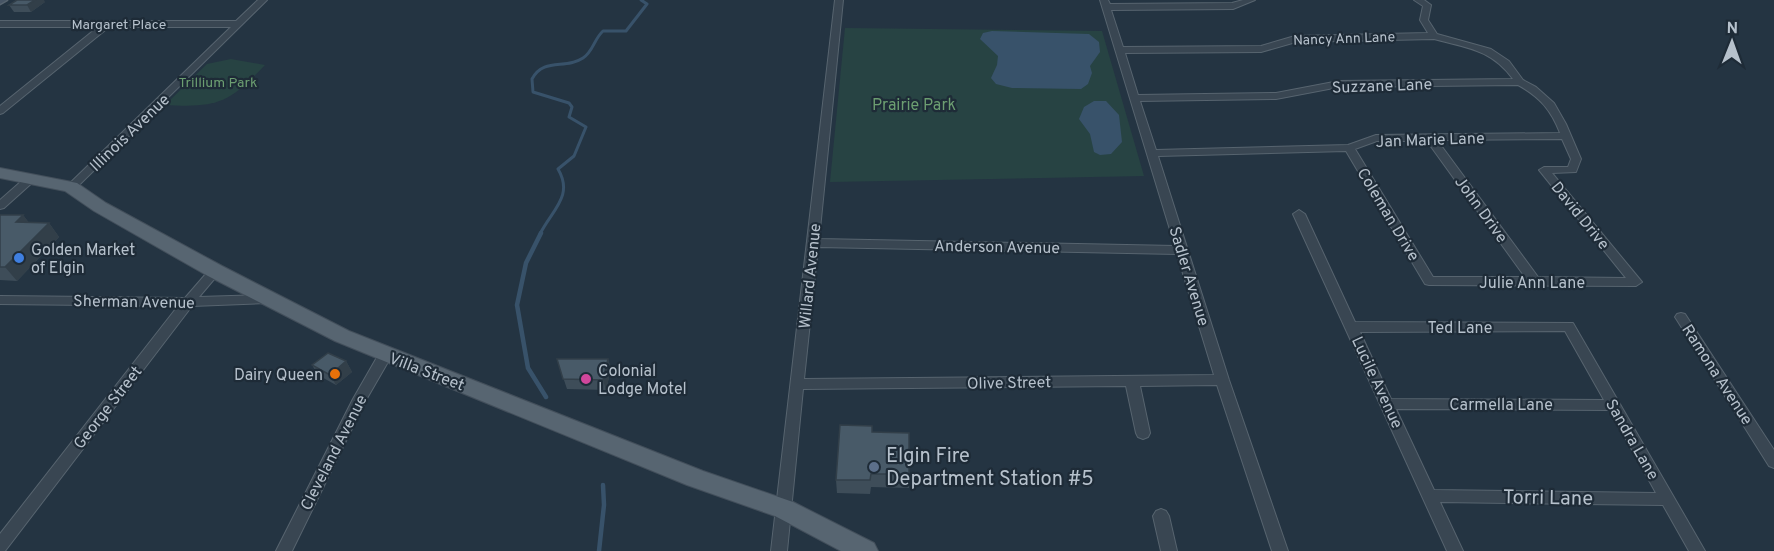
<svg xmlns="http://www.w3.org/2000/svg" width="1774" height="551" font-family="Overpass,sans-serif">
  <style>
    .green { fill: #274343 }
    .water { fill: #38526a }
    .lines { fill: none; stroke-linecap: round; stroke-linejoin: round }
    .stream-far1 { stroke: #38526a; stroke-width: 3 }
    .stream { stroke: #38526a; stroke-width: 4.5 }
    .minor-casing { stroke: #57646f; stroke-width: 2 }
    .secondary-casing { stroke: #57646f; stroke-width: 3 }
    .primary-casing { stroke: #434f5b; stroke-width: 2 }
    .minor { fill: #394652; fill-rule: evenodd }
    .secondary { fill: #475565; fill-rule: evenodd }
    .primary { fill: #576571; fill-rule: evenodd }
    .wall { fill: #3e4d59 }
    .shaded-wall { fill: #323f49 }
    .building { fill: #485a68; stroke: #323f49; stroke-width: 1.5 }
    .shop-dot { fill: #3f7fe0; stroke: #1e2b37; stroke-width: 2 }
    .food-dot { fill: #e8710a; stroke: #1e2b37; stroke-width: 2 }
    .hotel-dot { fill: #d1479c; stroke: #1e2b37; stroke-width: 2 }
    .service-dot { fill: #5c6f8a; stroke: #1e2b37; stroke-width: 2 }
    .labels { text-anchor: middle; stroke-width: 4.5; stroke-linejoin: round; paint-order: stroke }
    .far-street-label { font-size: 14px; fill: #b6c1cc; stroke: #1e2b37 }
    .far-park-label { font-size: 14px; fill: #6c9e71; stroke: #1e2b37 }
    .street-label { font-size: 16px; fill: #b6c1cc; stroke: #1e2b37 }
    .park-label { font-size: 16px; fill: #6c9e71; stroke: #1e2b37 }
    .poi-label { font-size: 16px; fill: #b6c1cc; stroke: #1e2b37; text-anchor: start }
    .near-poi-label { font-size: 20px; fill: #b6c1cc; stroke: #1e2b37; text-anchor: start }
    .near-street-label { font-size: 20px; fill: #b6c1cc; stroke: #1e2b37 }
  </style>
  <rect width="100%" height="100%" fill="#243442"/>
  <g class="green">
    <polygon points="845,28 1102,31 1144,176 830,182"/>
    <path d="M231,59L265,65C229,103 218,108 165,105L207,64Z"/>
  </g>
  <g class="water">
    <polygon points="992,31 1089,34 1099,42 1100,52 1090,66 1092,73 1088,84 1081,89 1012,88 996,84 991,78 997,65 998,56 980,39 983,33"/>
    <polygon points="1094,101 1106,101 1119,115 1122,142 1111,154 1100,155 1094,152 1090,134 1079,119 1084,107"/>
  </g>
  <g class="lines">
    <path class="stream-far1" d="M540,234C552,210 574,196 558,169L574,156L586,127L569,117L572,107L569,103L533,92L532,79C544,57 565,70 583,58C593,52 594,39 603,31H626L647,4L641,0"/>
    <g class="stream">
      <polyline points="541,233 526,263 517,305 528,368 546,397"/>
      <polyline points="599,551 604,505 603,485"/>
    </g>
    <defs>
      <g id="minor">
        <polygon points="258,0 267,0 75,189 67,189 66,187 231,27 109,27 3,113 0,114 0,106 98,27 0,27 0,21 236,21"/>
        <path d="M835,0H843L819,239L1175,246L1100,0H1108L1110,4L1232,3L1243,0H1255L1233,9L1111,10L1123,47L1261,46L1295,36L1428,33L1420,20L1423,6L1414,0H1424L1431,5L1428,20L1437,34L1491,49L1509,61L1523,80L1536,87L1554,103L1566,124L1581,159L1576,172L1552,173L1642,282L1636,286L1429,285L1425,284L1346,151L1158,156L1229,380L1288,551H1272L1217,385L1140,386L1150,433L1148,437L1143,439L1138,437L1136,433L1126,386L803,389L787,551H771ZM1434,39C1467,48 1491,49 1513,79L1339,81L1276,93L1138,95L1125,53L1261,52L1296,42ZM1518,85C1540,97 1551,110 1560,133L1376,135L1348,145L1156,150L1140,101L1276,99L1339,87ZM1562,139L1571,159L1568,167H1544L1539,170L1626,278L1538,277L1437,140ZM1377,141H1427L1525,277H1433L1355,149ZM818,247L1177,254L1214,375L804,379Z"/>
        <polygon points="29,177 34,180 33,182 4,208 0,209 0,200 25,178"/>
        <path d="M1299,210L1305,214L1355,322L1573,323L1705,551H1689L1663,505L1440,502L1463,551H1447L1293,214ZM1565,331L1604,400L1391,399L1360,332ZM1396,409L1610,410L1656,493L1434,490Z"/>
        <polygon points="215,267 221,271 199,297 267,295 273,299 267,303 192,306 5,551 0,551 0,534 178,306 0,304 0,296 185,298 211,268"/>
        <polygon points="1681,313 1685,314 1774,450 1774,468 1769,466 1677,320 1675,317 1677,314"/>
        <polygon points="385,350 390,352 392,355 366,400 292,551 276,551 353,399 380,352"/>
        <polygon points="1161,509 1166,511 1169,516 1177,551 1161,551 1153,516 1156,511"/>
      </g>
      <polygon id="secondary" points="0,0 7,0 0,4"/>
      <polygon id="primary" points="0,168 77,183 106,203 222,266 349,331 703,471 793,502 874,543 878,551 841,551 775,516 687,485 335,341 208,276 94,211 65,191 0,178"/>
    </defs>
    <use href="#minor" class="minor-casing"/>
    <use href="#secondary" class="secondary-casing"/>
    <use href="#primary" class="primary-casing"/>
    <use href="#minor" class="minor"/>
    <use href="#secondary" class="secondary"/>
    <use href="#primary" class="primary"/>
  </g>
  <g class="wall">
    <polygon points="45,2 31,12 14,12 9,5"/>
    <polygon points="0,215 23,215 29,223 49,223 59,237 17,281 0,280"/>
    <polygon points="557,359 608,359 611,369 606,390 567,389"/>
    <polygon points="346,361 352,372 336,385 318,375 312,365"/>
    <polygon points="872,432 909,433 909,488 871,487 870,494 837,493 836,480"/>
  </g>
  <g class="shaded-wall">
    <polygon points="35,0 44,0 45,2 31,12 27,5"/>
    <polygon points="23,215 34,229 16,222"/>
    <polygon points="49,223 59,237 17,281 5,267"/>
    <polygon points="608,359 611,369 606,390 603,380"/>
    <polygon points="346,361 352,372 336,385 330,375"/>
  </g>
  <g class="building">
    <polygon points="17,0 35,0 27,5 9,5"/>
    <polygon points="0,215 23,215 16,222 49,223 5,267 0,267"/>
    <polygon points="328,353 346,361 330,375 312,365"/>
    <polygon points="557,359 608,359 603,380 563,379"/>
    <polygon points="840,425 872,426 872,432 909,433 909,474 871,474 870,480 836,480"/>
  </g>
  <circle class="shop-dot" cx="19" cy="258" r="6"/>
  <circle class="food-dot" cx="335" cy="374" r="6"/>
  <circle class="hotel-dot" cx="586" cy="379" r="6"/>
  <circle class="service-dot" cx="874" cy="467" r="6"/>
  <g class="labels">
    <g class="far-street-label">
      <text x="119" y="29">Margaret Place</text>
      <text transform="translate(1344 38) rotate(-2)" y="5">Nancy Ann Lane</text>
    </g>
    <g class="far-park-label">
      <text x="218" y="87">Trillium Park</text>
    </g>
    <g class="street-label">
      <text transform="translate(1382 85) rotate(-2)" y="6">Suzzane Lane</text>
      <text transform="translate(129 132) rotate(-44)" y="6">Illinois Avenue</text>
      <text transform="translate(1430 139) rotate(-2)" y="6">Jan Marie Lane</text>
      <text transform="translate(1482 209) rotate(54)" y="6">John Drive</text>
      <text transform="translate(1389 214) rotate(59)" y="6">Coleman Drive</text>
      <text transform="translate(1581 215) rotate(51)" y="6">David Drive</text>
      <text transform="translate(997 246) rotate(1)" y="6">Anderson Avenue</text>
      <text transform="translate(809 276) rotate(-84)" y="6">Willard Avenue</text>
      <text transform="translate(1190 276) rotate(73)" y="6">Sadler Avenue</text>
      <text x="1532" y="288">Julie Ann Lane</text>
      <text transform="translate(134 301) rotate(1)" y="6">Sherman Avenue</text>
      <text x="1460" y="333">Ted Lane</text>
      <text transform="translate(427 371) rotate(21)" y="6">Villa Street</text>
      <text transform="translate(1718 374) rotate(57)" y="6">Ramona Avenue</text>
      <text transform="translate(1009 382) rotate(-1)" y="6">Olive Street</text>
      <text transform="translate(1378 382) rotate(65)" y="6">Lucile Avenue</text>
      <text x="1501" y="410">Carmella Lane</text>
      <text transform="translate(107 407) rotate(-52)" y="6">George Street</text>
      <text transform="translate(1633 439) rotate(60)" y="6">Sandra Lane</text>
      <text transform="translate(333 452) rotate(-63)" y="6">Cleveland Avenue</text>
    </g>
    <g class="park-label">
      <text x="914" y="110">Prairie Park</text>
    </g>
    <g class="poi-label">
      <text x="31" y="255">Golden Market<tspan x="31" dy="18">of Elgin</tspan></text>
      <text x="598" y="376">Colonial<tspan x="598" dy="18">Lodge Motel</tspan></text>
      <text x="323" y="380" text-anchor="end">Dairy Queen</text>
    </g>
    <g class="near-poi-label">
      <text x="886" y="462">Elgin Fire<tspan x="886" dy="23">Department Station #5</tspan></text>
    </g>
    <g class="near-street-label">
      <text transform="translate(1548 497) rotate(1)" y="7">Torri Lane</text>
    </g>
  </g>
  <g transform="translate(1732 42) rotate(1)" stroke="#1e2b37" stroke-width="4.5" paint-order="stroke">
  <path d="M0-4.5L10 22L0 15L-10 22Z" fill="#b6c1cc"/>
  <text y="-9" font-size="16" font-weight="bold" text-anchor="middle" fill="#b6c1cc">N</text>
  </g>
</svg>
